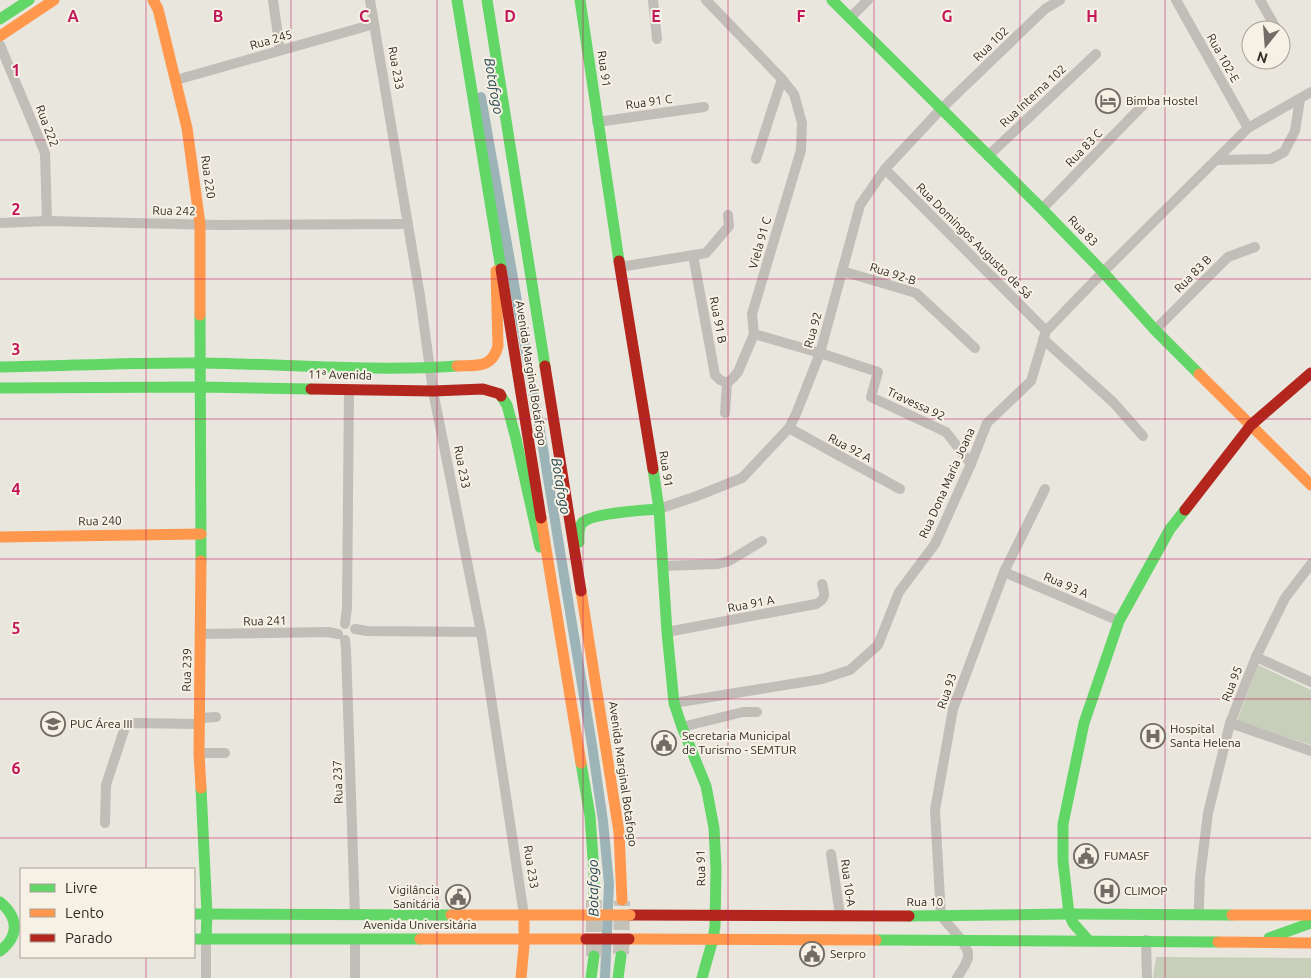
<svg xmlns="http://www.w3.org/2000/svg" width="1311" height="978" font-family="Ubuntu,sans-serif">
  <style>
    .green { fill: #c7ceb9 }
    .lines { fill: none; stroke-linecap: round; stroke-linejoin: round }
    .canal { stroke: #9cb4b8; stroke-width: 10 }
    .primary-tunnel { stroke: #c4c1b9; stroke-width: 16; stroke-dasharray: 16 8; stroke-linecap: butt }
    .street { stroke: #c1bdb7; stroke-width: 10 }
    .fast { stroke: #63d668; stroke-width: 11 }
    .slow { stroke: #ff974d; stroke-width: 11 }
    .jam { stroke: #b3261e; stroke-width: 11 }
    .slow-bridge { stroke: #ff974d; stroke-width: 11 }
    .jam-bridge { stroke: #b3261e; stroke-width: 11 }
    .grid { fill: none; stroke: #c2185b; stroke-width: 1; stroke-opacity: 0.55 }
    .labels { text-anchor: middle; stroke-width: 4; stroke-linejoin: round; paint-order: stroke }
    .street-label { font-size: 12px; fill: #312b26; stroke: #f6f1e4 }
    .poi-label { font-size: 12px; fill: #312b26; stroke: #f6f1e4; text-anchor: start }
    .water-label { font-size: 14px; font-style: italic; fill: #20454e; stroke: #f6f1e4 }
    .grid-label { font-size: 16px; text-anchor: middle; font-weight: bold; fill: #c2185b; stroke: #f6f1e4; stroke-width: 4; stroke-linejoin: round; paint-order: stroke }
  </style>
  <rect width="100%" height="100%" fill="#e9e6de"/>
  <g class="green">
    <polygon points="1258,665 1311,690 1311,745 1237,721"/>
    <polygon points="1156,957 1311,958 1311,978 1153,978"/>
  </g>
  <g class="lines">
    <polyline class="canal" points="481,97 543,448 592,745 603,821 609,884 605,978"/>
    <g class="primary-tunnel">
      <polyline points="621,954 622,901"/>
      <polyline points="594,956 594,900"/>
    </g>
    <g class="street">
      <polyline points="273,0 280,50"/>
      <polyline points="370,0 420,296 433,391 481,632 524,915"/>
      <polyline points="653,0 657,39"/>
      <polyline points="706,0 782,79 794,94 802,123 801,150 752,314 754,334 738,372 733,378 727,383 725,413"/>
      <polyline points="1176,0 1248,128"/>
      <polyline points="1260,0 1277,30"/>
      <polyline points="850,18 868,0"/>
      <polyline points="1281,36 1285,42"/>
      <polyline points="0,45 45,153 47,221"/>
      <polyline points="176,80 374,24"/>
      <polyline points="597,122 704,107"/>
      <polyline points="988,156 1096,54"/>
      <polyline points="756,159 782,79"/>
      <polyline points="1217,160 1271,159 1284,152 1295,131 1300,99"/>
      <polyline points="885,169 1046,331"/>
      <polyline points="1042,209 1144,104"/>
      <polyline points="0,223 47,221 219,225 408,224"/>
      <polyline points="693,255 715,375 720,380 727,383"/>
      <polyline points="620,267 706,253 729,226 728,215"/>
      <polyline points="842,271 916,293 975,348"/>
      <polyline points="1155,330 1228,257 1255,247"/>
      <polyline points="754,334 820,353 878,372 871,397 946,432 971,464"/>
      <polyline points="1043,339 1113,402 1143,436"/>
      <polyline points="789,428 900,489"/>
      <polyline points="659,509 697,496 742,478 789,428 796,414 820,353 860,205 885,169 941,109 1045,9 1060,0"/>
      <polyline points="663,566 718,564 729,561 762,541"/>
      <polyline points="1004,572 1119,621"/>
      <polyline points="345,624 347,608 349,389"/>
      <polyline points="355,629 367,631 481,632"/>
      <path d="M667,632L816,604C826,599 825,594 822,584"/>
      <polyline points="201,634 328,632 338,634"/>
      <polyline points="345,640 346,649 355,915"/>
      <polyline points="1256,657 1311,682"/>
      <polyline points="674,703 822,679 850,670 878,645 899,592 935,544 971,464 987,423 1031,381 1046,331 1103,272 1248,128 1311,92"/>
      <polyline points="200,718 216,717"/>
      <polyline points="1230,723 1311,751"/>
      <polyline points="682,727 743,712 757,712"/>
      <polyline points="199,753 225,753"/>
      <polyline points="105,823 106,785 125,727 131,723 199,724"/>
      <polyline points="831,854 840,915"/>
      <polyline points="1199,915 1199,902 1200,877 1208,813 1230,723 1256,657 1285,598 1311,564"/>
      <polyline points="355,939 355,978"/>
      <polyline points="1146,940 1147,978"/>
      <polyline points="206,978 206,939"/>
      <polyline points="957,978 965,965 968,958 968,952 961,939 941,916 935,810 953,709 1004,572 1045,489"/>
    </g>
    <g class="fast">
      <polyline points="457,0 501,269"/>
      <polyline points="487,0 545,366"/>
      <polyline points="580,0 619,261"/>
      <polyline points="832,0 1042,209 1103,272 1155,330 1199,374"/>
      <polyline points="0,19 29,0"/>
      <polyline points="200,315 201,561"/>
      <path d="M0,367C67,366 135,362 202,363C287,364 372,372 457,366"/>
      <polyline points="0,388 201,387 311,389"/>
      <polyline points="501,396 507,405 516,439 540,547"/>
      <polyline points="653,469 659,509 667,632 674,703 682,727 706,786 714,828 716,869 715,926 713,939 702,978"/>
      <path d="M579,542C579,536 578,528 582,523C591,513 644,510 659,509"/>
      <polyline points="581,763 590,816 594,872 594,900"/>
      <polyline points="201,788 207,914 206,939"/>
      <path d="M0,902C19,918 19,936 0,951"/>
      <polyline points="194,914 451,915"/>
      <polyline points="909,916 1069,914 1232,915"/>
      <polyline points="1269,938 1311,923"/>
      <polyline points="194,939 420,939"/>
      <polyline points="876,940 1218,942"/>
      <polyline points="1088,940 1073,923 1069,914 1063,861 1063,824 1084,723 1119,621 1170,529 1185,510"/>
      <polyline points="591,978 594,956"/>
      <polyline points="618,978 621,956"/>
    </g>
    <g class="slow">
      <polyline points="153,0 158,9 187,128 200,224 200,315"/>
      <polyline points="0,36 54,0"/>
      <path d="M457,366C476,365 492,369 498,346L496,271"/>
      <polyline points="1199,374 1311,485"/>
      <polyline points="541,518 581,763"/>
      <polyline points="0,537 201,534"/>
      <polyline points="581,591 619,832 622,900"/>
      <polyline points="201,788 199,753 201,561"/>
      <polyline points="451,915 587,915"/>
      <polyline points="1232,915 1311,915"/>
      <polyline points="420,939 586,939"/>
      <polyline points="629,939 876,940"/>
      <polyline points="1218,942 1311,943"/>
      <polyline points="521,978 524,946 524,915"/>
    </g>
    <g class="jam">
      <polyline points="619,261 653,469"/>
      <polyline points="501,269 541,518"/>
      <polyline points="545,366 581,591"/>
      <polyline points="311,389 433,391 483,389 500,394 501,396"/>
      <polyline points="1185,510 1251,425 1311,373"/>
      <polyline points="630,915 909,916"/>
    </g>
    <polyline class="slow-bridge" points="587,915 630,915"/>
    <polyline class="jam-bridge" points="586,939 629,939"/>
  </g>
  <path class="grid" d="M146,0V869M291,0V978M437,0V978M583,0V978M728,0V978M874,0V978M1020,0V978M1165,0V978M0,140H1311M0,279H1311M0,419H1311M0,559H1311M0,699H1311M0,838H1311M146,957V978"/>
  <defs>
    <symbol id="hotel-ring" viewBox="-11 -11 22 22"><circle r="9.5" fill="#f6f1e4" stroke="#716c66" stroke-width="1.5"/><path d="M-6-4.5h1.5V1H6V5H4.5V3h-9V5H-6ZM-4 0a1.8 1.8 0 1 1 3.6 0ZM.5 0V-2.5h3Q6-2.5 6 0Z" fill="#716c66"/></symbol>
    <symbol id="university-ring" viewBox="-11 -11 22 22"><circle r="9.5" fill="#f6f1e4" stroke="#716c66" stroke-width="1.5"/><path d="M0-5L7-2L0 1L-7-2ZM-4 1L0 2.5L4 1V4Q0 6-4 4Z" fill="#716c66"/></symbol>
    <symbol id="hospital-ring" viewBox="-11 -11 22 22"><circle r="9.5" fill="#f6f1e4" stroke="#716c66" stroke-width="1.5"/><path d="M-5-5h3v3.5h4V-5h3V5h-3V1.5h-4V5h-3Z" fill="#716c66"/></symbol>
    <symbol id="civic-ring" viewBox="-11 -11 22 22"><circle r="9.5" fill="#f6f1e4" stroke="#716c66" stroke-width="1.5"/><path d="M-.6-6.5H3V-4.5H.6V-3L4-1V1h2V6H-6V1h2V-1L-.6-3ZM-1.2 2.5V6h2.4V2.5Z" fill="#716c66"/></symbol>
  </defs>
  <g fill-rule="evenodd">
    <use href="#hotel-ring" x="1094" y="87" width="28" height="28"/>
    <use href="#university-ring" x="39" y="710" width="28" height="28"/>
    <use href="#hospital-ring" x="1139" y="722" width="28" height="28"/>
    <use href="#civic-ring" x="650" y="729" width="28" height="28"/>
    <use href="#civic-ring" x="1072" y="842" width="28" height="28"/>
    <use href="#hospital-ring" x="1093" y="877" width="28" height="28"/>
    <use href="#civic-ring" x="444" y="883" width="28" height="28"/>
    <use href="#civic-ring" x="798" y="940" width="28" height="28"/>
  </g>
  <g class="labels">
    <g class="street-label">
      <text transform="translate(271 40) rotate(-16)" y="4">Rua 245</text>
      <text transform="translate(991 44) rotate(-44)" y="4">Rua 102</text>
      <text transform="translate(1223 58) rotate(61)" y="4">Rua 102-E</text>
      <text transform="translate(396 68) rotate(80)" y="4">Rua 233</text>
      <text transform="translate(604 69) rotate(82)" y="4">Rua 91</text>
      <text transform="translate(1033 96) rotate(-43)" y="4">Rua Interna 102</text>
      <text transform="translate(649 102) rotate(-8)" y="4">Rua 91 C</text>
      <text transform="translate(47 126) rotate(69)" y="4">Rua 222</text>
      <text transform="translate(1084 148) rotate(-46)" y="4">Rua 83 C</text>
      <text transform="translate(208 177) rotate(82)" y="4">Rua 220</text>
      <text transform="translate(174 211) rotate(1)" y="4">Rua 242</text>
      <text transform="translate(1083 231) rotate(46)" y="4">Rua 83</text>
      <text transform="translate(974 241) rotate(45)" y="4">Rua Domingos Augusto de Sá</text>
      <text transform="translate(760 243) rotate(-74)" y="4">Viela 91 C</text>
      <text transform="translate(893 274) rotate(18)" y="4">Rua 92-B</text>
      <text transform="translate(1193 274) rotate(-45)" y="4">Rua 83 B</text>
      <text transform="translate(718 320) rotate(79)" y="4">Rua 91 B</text>
      <text transform="translate(813 330) rotate(-74)" y="4">Rua 92</text>
      <text transform="translate(531 373) rotate(81)" y="4">Avenida Marginal Botafogo</text>
      <text transform="translate(340 375) rotate(1)" y="4">11ª Avenida</text>
      <text transform="translate(916 404) rotate(25)" y="4">Travessa 92</text>
      <text transform="translate(850 448) rotate(28)" y="4">Rua 92 A</text>
      <text transform="translate(462 467) rotate(79)" y="4">Rua 233</text>
      <text transform="translate(666 469) rotate(81)" y="4">Rua 91</text>
      <text transform="translate(947 483) rotate(-66)" y="4">Rua Dona Maria Joana</text>
      <text transform="translate(100 521) rotate(-1)" y="4">Rua 240</text>
      <text transform="translate(1066 585) rotate(23)" y="4">Rua 93 A</text>
      <text transform="translate(751 604) rotate(-11)" y="4">Rua 91 A</text>
      <text transform="translate(265 621) rotate(-1)" y="4">Rua 241</text>
      <text transform="translate(187 670) rotate(-89)" y="4">Rua 239</text>
      <text transform="translate(1232 684) rotate(-69)" y="4">Rua 95</text>
      <text transform="translate(947 691) rotate(-71)" y="4">Rua 93</text>
      <text transform="translate(623 774) rotate(82)" y="4">Avenida Marginal Botafogo</text>
      <text transform="translate(338 782) rotate(-92)" y="4">Rua 237</text>
      <text transform="translate(531 867) rotate(81)" y="4">Rua 233</text>
      <text transform="translate(701 868) rotate(-91)" y="4">Rua 91</text>
      <text transform="translate(848 883) rotate(82)" y="4">Rua 10-A</text>
      <text x="925" y="906">Rua 10</text>
      <text x="420" y="929">Avenida Universitária</text>
    </g>
    <g class="poi-label">
      <text x="1126" y="105">Bimba Hostel</text>
      <text x="70" y="728">PUC Área III</text>
      <text x="1170" y="733">Hospital<tspan x="1170" dy="14">Santa Helena</tspan></text>
      <text x="682" y="740">Secretaria Municipal<tspan x="682" dy="14">de Turismo - SEMTUR</tspan></text>
      <text x="1104" y="860">FUMASF</text>
      <text x="440" y="894" text-anchor="end">Vigilância<tspan x="440" dy="14">Sanitária</tspan></text>
      <text x="1124" y="895">CLIMOP</text>
      <text x="830" y="958">Serpro</text>
    </g>
    <g class="water-label">
      <text transform="translate(494 86) rotate(80)" y="5">Botafogo</text>
      <text transform="translate(561 486) rotate(80)" y="5">Botafogo</text>
      <text transform="translate(593 888) rotate(-91)" y="5">Botafogo</text>
    </g>
  </g>
  <g class="grid-label">
    <text x="73" y="22">A</text>
    <text x="218" y="22">B</text>
    <text x="364" y="22">C</text>
    <text x="510" y="22">D</text>
    <text x="656" y="22">E</text>
    <text x="801" y="22">F</text>
    <text x="947" y="22">G</text>
    <text x="1092" y="22">H</text>
    <text x="16" y="76">1</text>
    <text x="16" y="215">2</text>
    <text x="16" y="355">3</text>
    <text x="16" y="495">4</text>
    <text x="16" y="634">5</text>
    <text x="16" y="774">6</text>
  </g>
  <rect x="20" y="868" width="175" height="90" fill="#f6f1e4" stroke="#a7a298"/>
  <rect x="30" y="884" width="25" height="8" fill="#63d668" stroke="#a7a298"/>
  <text x="65" y="893" font-size="15" fill="#312b26">Livre</text>
  <rect x="30" y="909" width="25" height="8" fill="#ff974d" stroke="#a7a298"/>
  <text x="65" y="918" font-size="15" fill="#312b26">Lento</text>
  <rect x="30" y="934" width="25" height="8" fill="#b3261e" stroke="#a7a298"/>
  <text x="65" y="943" font-size="15" fill="#312b26">Parado</text>
  <g transform="translate(1266 45) rotate(197)"><circle r="24" fill="#f6f1e4" stroke="#a7a298"/>
  <path d="M0-4L9 19L0 12L-9 19Z" fill="#716c66"/>
  <text y="-8" font-size="14" font-weight="bold" text-anchor="middle" fill="#312b26">N</text>
  </g>
</svg>
